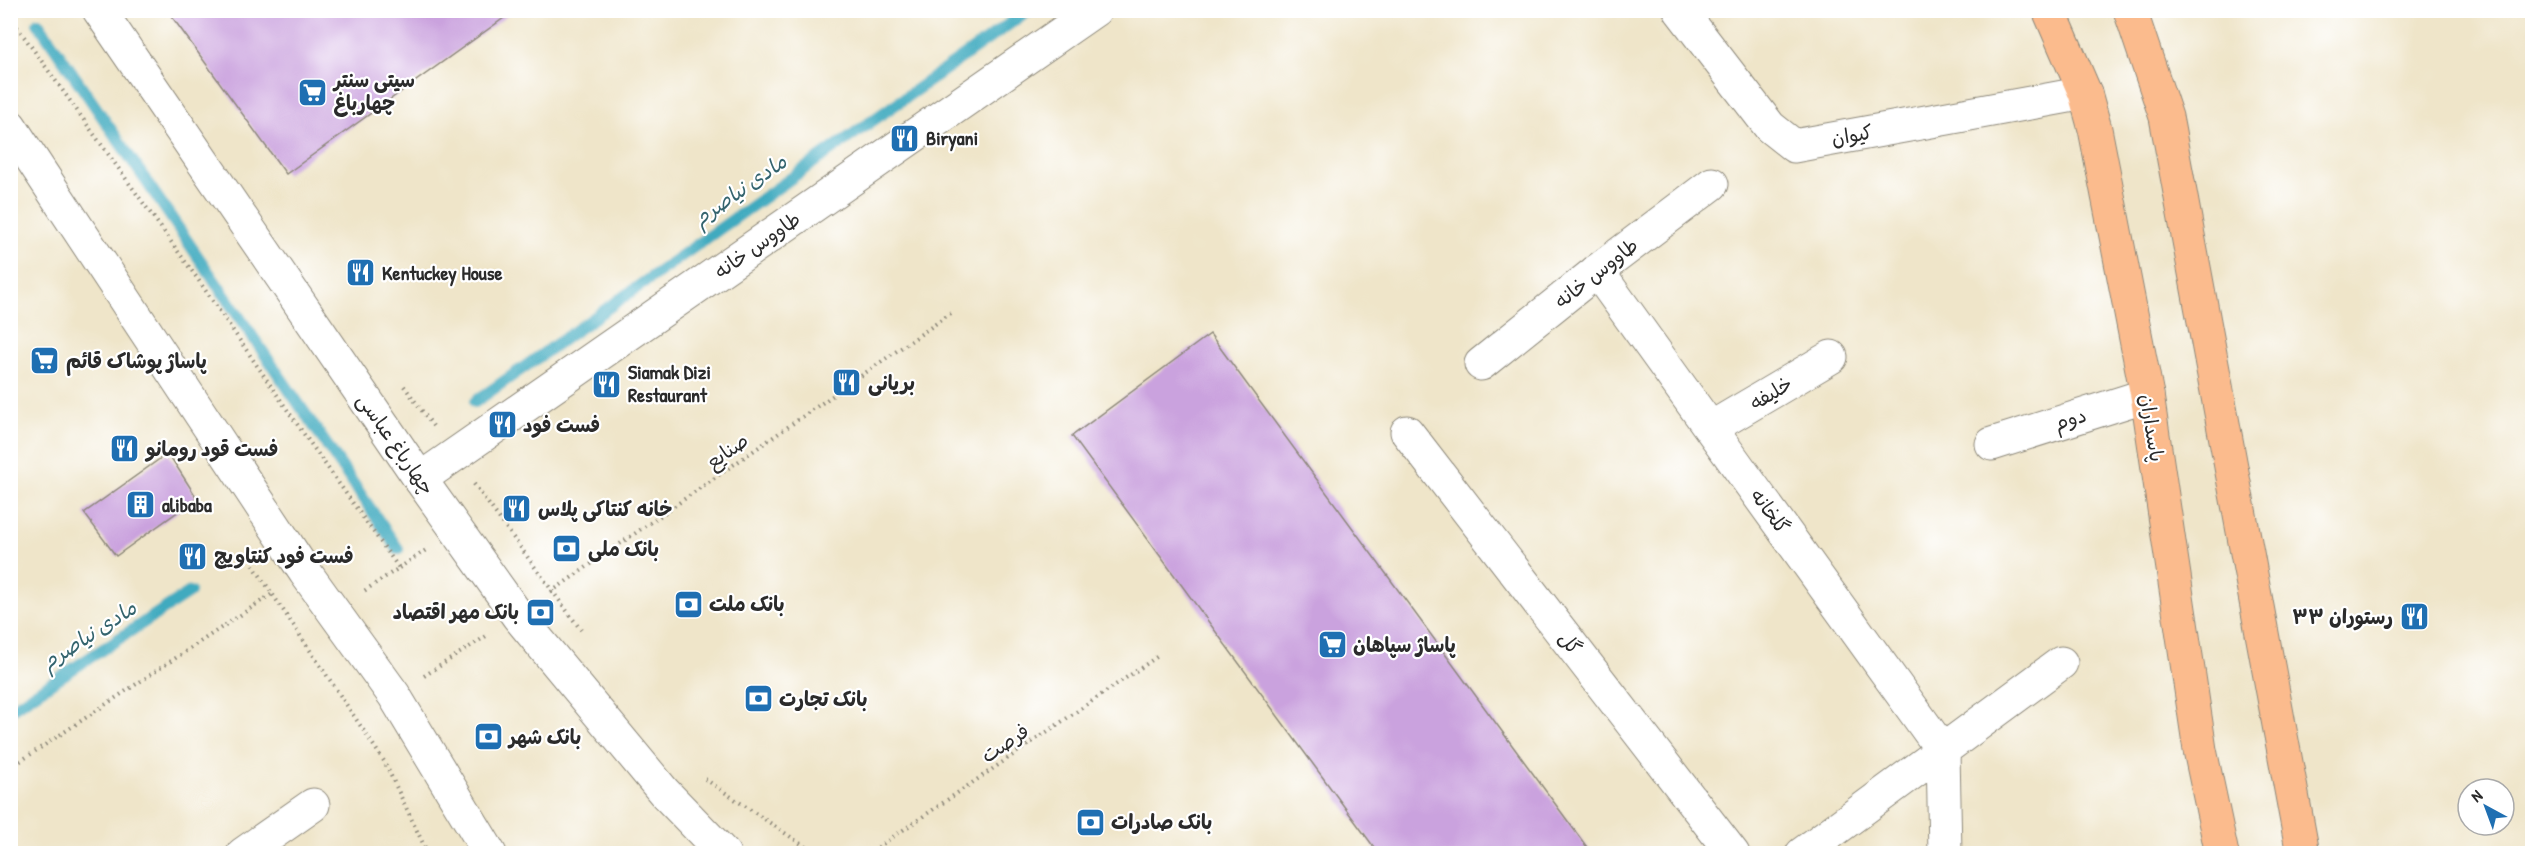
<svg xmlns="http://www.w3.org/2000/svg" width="2543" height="864" font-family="'Patrick Hand','Playpen Sans Arabic',sans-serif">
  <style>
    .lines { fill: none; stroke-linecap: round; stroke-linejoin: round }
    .stream { stroke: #40aabf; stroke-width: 12 }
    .building { fill: #caa2de }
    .minor-casing { stroke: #8d887a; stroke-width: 35 }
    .major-casing { stroke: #8d887a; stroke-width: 35 }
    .path { stroke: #8d887a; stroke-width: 4; stroke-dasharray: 1.5 4.5; stroke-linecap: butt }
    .minor { stroke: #fff; stroke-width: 33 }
    .major { stroke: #fbbb8d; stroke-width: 33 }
    .labels { text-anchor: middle; stroke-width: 4.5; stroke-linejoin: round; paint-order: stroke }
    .poi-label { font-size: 20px; font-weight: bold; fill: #2b2b2b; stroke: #fff; text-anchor: start }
    .street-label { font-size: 20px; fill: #2b2b2b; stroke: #fff }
    .water-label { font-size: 21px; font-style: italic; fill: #34646e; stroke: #fff }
  </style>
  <rect width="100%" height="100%" fill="#fff"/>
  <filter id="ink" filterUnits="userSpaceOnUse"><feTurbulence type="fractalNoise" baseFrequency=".0167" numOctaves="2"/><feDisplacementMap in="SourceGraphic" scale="12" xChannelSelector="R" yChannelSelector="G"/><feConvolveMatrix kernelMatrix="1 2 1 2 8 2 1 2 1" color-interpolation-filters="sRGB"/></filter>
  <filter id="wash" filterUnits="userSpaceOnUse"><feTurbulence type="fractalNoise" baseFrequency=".008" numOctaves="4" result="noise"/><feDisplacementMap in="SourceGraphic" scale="24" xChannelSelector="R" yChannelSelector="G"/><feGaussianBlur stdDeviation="1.35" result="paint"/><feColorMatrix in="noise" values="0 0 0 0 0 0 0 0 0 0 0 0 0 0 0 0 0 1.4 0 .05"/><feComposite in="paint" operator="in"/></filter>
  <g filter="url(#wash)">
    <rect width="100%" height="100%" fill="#efe5c9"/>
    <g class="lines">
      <g class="stream">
        <polyline points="38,23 398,549"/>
        <polyline points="475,402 1029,10"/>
        <polyline points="10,710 190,592"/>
      </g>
    </g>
    <g id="blocks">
      <g class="building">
        <polygon points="167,10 515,10 286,174"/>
        <polygon points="1210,334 1592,854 1379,854 1072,436"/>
        <polygon points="168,453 197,498 116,556 84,513"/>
      </g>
    </g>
  </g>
  <g filter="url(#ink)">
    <use href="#blocks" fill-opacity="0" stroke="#8d887a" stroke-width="1.5"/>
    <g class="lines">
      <defs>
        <g id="minor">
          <polyline points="99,10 420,479 518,616 664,792 724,854"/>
          <polyline points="1680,10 1770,127 1794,146 2085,93"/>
          <polyline points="10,126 305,572 394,695 490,854"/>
          <polyline points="1597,271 1943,751 1945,854"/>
          <polyline points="1481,364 1597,271 1712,184"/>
          <polyline points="1711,428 1831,357"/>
          <polyline points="1407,432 1733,854"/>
          <polyline points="1992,444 2147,395"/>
          <polyline points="420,479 1095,10"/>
          <polyline points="243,854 313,805"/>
          <polyline points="1802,854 2061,663"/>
        </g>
        <g id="major">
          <polyline points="2049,10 2085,93 2095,129 2147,395 2200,750 2222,854"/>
          <polyline points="2130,10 2166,117 2303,854"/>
        </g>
      </defs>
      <use href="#minor" class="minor-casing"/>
      <use href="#major" class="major-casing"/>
      <g class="path">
        <polyline points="10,17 197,278 308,440 399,568 364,591"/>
        <polyline points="404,386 433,426"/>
        <polyline points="474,484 581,630"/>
        <polyline points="253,565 384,761 428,854"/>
        <polyline points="399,568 426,550"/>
        <polyline points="551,592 954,311"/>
        <polyline points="424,676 488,635"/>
        <polyline points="10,768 272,594"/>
        <polyline points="705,779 816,854"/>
        <polyline points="868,854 1158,656"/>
      </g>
      <use href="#minor" class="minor"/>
      <use href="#major" class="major"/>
    </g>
  </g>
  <defs>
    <symbol id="supermarket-square" viewBox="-11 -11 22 22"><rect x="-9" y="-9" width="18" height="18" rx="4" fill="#1f6fb2" stroke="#fff"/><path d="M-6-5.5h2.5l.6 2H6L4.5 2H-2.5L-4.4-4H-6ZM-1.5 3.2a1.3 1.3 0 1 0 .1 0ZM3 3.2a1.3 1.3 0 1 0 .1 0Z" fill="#fff"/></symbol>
    <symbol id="restaurant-square" viewBox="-11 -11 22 22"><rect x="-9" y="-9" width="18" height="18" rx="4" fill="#1f6fb2" stroke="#fff"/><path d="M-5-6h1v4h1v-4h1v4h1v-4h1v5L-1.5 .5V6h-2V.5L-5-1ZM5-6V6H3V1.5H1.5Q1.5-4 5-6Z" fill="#fff"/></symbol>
    <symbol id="building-square" viewBox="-11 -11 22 22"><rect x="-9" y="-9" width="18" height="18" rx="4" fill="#1f6fb2" stroke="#fff"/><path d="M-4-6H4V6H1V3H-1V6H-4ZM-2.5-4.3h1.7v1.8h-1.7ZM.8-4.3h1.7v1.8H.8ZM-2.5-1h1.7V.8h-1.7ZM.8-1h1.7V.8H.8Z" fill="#fff"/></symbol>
    <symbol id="bank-square" viewBox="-11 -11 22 22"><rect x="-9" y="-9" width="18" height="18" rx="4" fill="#1f6fb2" stroke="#fff"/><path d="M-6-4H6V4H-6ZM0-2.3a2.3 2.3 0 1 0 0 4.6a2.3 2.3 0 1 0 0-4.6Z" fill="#fff"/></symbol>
  </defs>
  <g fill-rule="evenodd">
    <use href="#supermarket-square" x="296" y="76" width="33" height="33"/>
    <use href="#restaurant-square" x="888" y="122" width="33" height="33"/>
    <use href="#restaurant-square" x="344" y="256" width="33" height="33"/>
    <use href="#supermarket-square" x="28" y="344" width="33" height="33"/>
    <use href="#restaurant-square" x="830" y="366" width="33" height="33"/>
    <use href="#restaurant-square" x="590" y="368" width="33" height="33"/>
    <use href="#restaurant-square" x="486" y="408" width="33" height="33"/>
    <use href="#restaurant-square" x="108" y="432" width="33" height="33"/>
    <use href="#building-square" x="124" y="488" width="33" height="33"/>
    <use href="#restaurant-square" x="500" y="492" width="33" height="33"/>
    <use href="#bank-square" x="550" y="532" width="33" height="33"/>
    <use href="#restaurant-square" x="176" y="540" width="33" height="33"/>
    <use href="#bank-square" x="672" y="588" width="33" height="33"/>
    <use href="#bank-square" x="524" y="596" width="33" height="33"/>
    <use href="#restaurant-square" x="2398" y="600" width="33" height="33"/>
    <use href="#supermarket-square" x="1316" y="628" width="33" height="33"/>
    <use href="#bank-square" x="742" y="682" width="33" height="33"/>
    <use href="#bank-square" x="472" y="720" width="33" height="33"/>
    <use href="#bank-square" x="1074" y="806" width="33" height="33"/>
  </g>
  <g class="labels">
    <g class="poi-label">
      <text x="334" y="87">سیتی سنتر<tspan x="334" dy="23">چهارباغ</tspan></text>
      <text x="926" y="145">Biryani</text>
      <text x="382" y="280">Kentuckey House</text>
      <text x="66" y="368">پاساژ پوشاک قائم</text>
      <text x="628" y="379">Siamak Dizi<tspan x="628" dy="23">Restaurant</tspan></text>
      <text x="868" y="390">بریانی</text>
      <text x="523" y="432">فست فود</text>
      <text x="146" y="456">فست قود رومانو</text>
      <text x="162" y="512">alibaba</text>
      <text x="538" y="516">خانه کنتاکی پلاس</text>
      <text x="588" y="556">بانک ملی</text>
      <text x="214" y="563">فست فود کنتاویچ</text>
      <text x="709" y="611">بانک ملت</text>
      <text x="519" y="619" text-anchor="end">بانک مهر اقتصاد</text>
      <text x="2393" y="624" text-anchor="end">رستوران ۳۳</text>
      <text x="1353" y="652">پاساژ سپاهان</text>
      <text x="779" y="706">بانک تجارت</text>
      <text x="509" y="744">بانک شهر</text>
      <text x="1111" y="829">بانک صادرات</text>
    </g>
    <g class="street-label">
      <text transform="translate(1852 135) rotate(-10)" y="7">کیوان</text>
      <text transform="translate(757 245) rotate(-35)" y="7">طاووس خانه</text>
      <text transform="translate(1596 273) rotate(-38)" y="7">طاووس خانه</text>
      <text transform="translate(1771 393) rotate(-31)" y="7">خلیفه</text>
      <text transform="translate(2070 419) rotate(-18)" y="7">دوم</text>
      <text transform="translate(2152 428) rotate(81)" y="7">پاسداران</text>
      <text transform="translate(396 444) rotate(55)" y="7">چهارباغ عباسی</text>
      <text transform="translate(727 451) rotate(-35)" y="7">صنایع</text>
      <text transform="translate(1770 511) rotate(54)" y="7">گلخانه</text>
      <text transform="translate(1570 643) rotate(52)" y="7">گل</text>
      <text transform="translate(1005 743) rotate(-34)" y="7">فرصت</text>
    </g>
    <g class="water-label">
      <text transform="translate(740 190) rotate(-35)" y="7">مادی نیاصرم</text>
      <text transform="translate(89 635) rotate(-33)" y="7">مادی نیاصرم</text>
    </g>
  </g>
  <rect width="2543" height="864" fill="none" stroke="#fff" stroke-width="36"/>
  <g transform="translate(2486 807) rotate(319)"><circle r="28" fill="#ffffff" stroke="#aaaaaa" stroke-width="1.5"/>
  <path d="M0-4.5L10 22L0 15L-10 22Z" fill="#1f6fb2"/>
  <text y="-9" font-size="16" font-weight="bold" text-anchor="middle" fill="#2b2b2b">N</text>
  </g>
</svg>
